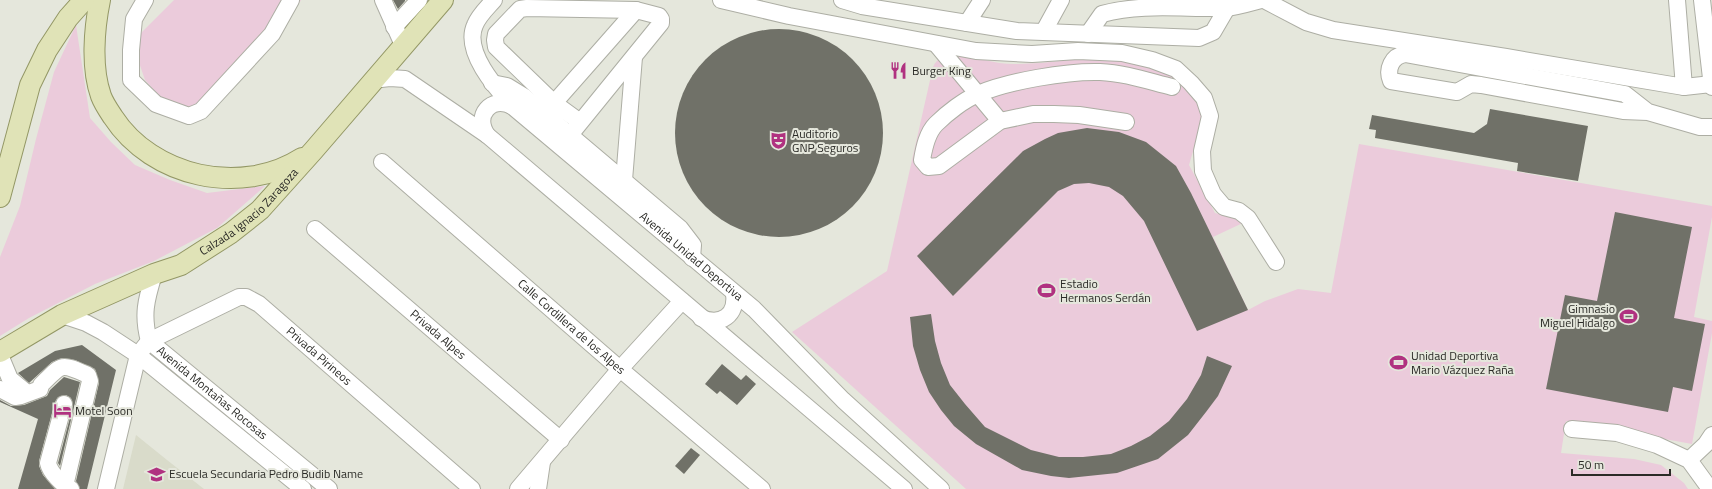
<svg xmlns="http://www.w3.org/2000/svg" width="1712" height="489" font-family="'Titillium Web',sans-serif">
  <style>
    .built { fill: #d9dbca }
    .green { fill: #ebcbdb }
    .building { fill: #707168 }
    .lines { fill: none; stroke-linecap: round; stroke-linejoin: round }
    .minor-casing { stroke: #adaea4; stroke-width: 18 }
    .major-casing { stroke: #939765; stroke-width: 22 }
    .minor { stroke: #fff; stroke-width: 16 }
    .major { stroke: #e0e3b7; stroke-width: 20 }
    .labels { text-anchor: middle; stroke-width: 4; stroke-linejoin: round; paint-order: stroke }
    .poi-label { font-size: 12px; fill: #2b2b27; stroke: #e5e7dc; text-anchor: start }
    .street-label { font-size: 12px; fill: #2b2b27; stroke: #e5e7dc }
  </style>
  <rect width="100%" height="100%" fill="#e5e7dc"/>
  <polygon class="built" points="136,435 167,460 204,489 123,489"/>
  <g class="green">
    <polygon points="174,0 301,0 269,50 192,112 162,99 145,80 132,42"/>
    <polygon points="76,25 90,118 111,142 135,165 170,180 207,193 265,186 217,228 154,261 95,284 29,318 0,336 0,257 20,206 36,139 54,72"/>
    <path d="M955,53C975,57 997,65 1018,64C1070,63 1111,49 1162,70C1168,73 1176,75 1181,79C1192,88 1197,102 1204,114L1189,165L1215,213L1247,221L1213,237L1248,310L1265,301L1298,289L1331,293L1359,144L1712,206V217L1694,317L1712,321V333L1692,444L1566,421L1561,453L1634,459L1661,465L1684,483L1688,489H966L792,332L887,271L933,67C937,57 946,56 955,53Z"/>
  </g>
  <g class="building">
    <polygon points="393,0 405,0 405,1 398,9"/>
    <circle cx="779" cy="133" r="104"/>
    <polygon points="1490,109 1588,126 1578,181 1517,171 1518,163 1375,138 1376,130 1369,129 1372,115 1474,133 1487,124"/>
    <polygon points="1087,128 1119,132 1146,142 1176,166 1191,193 1248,310 1197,331 1144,221 1123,196 1109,187 1089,183 1074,184 1058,191 953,296 917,256 1023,151 1045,139 1058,133"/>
    <polygon points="1615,212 1692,227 1674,318 1705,324 1692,391 1673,387 1668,412 1546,389 1565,295 1597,301"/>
    <polygon points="931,314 935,341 941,363 950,385 965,404 985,427 1031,450 1059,457 1083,457 1111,454 1131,446 1150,436 1169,421 1187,399 1201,375 1207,356 1232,366 1218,396 1206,412 1188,435 1158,459 1117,473 1069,478 1051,476 1022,470 976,444 954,426 941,410 929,392 920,370 913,346 910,317"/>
    <polygon points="82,345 116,370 87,489 80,489 76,481 99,383 95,369 75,360 62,358 52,362 29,383 18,373 55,351"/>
    <polygon points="722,364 741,380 746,375 756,384 737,405 720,391 717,394 705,384"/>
    <polygon points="64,377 80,382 60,466 58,463 73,406 71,398 66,395 58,397 55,402 39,461 39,466 43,475 55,489 18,489 38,419 0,402 0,400 11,406 24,405 47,396 50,390"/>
    <polygon points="691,448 700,455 684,474 675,466"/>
  </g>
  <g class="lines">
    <defs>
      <g id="minor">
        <polyline points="145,0 134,19 131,50 131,80 156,104 189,116 201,111 272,34 291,0"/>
        <polyline points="383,0 403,45"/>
        <path id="s1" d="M494,0C487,8 479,15 475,25C463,51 496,88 512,106L754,309L843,400L941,489"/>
        <polyline points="721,0 789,16 976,51 1032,54 1078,51 1122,53 1152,60 1176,69 1191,83 1204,98 1210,116 1202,151 1203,171 1213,194 1224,207 1239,211 1248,218 1276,262"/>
        <polyline points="842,0 862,6 1017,31 1199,38 1213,32 1227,8"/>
        <polyline points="1264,0 1306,22 1333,30 1506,57 1684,87 1677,0"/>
        <polyline points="1702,0 1712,87"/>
        <polyline points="967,23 982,0"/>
        <polyline points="394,27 419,0"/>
        <polyline points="1044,31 1061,0"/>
        <path d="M1088,34L1102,14C1142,3 1183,9 1225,8C1237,7 1250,3 1261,0"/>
        <polyline points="936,44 1000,121"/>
        <polyline points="372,80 390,78 405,79 487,135 904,489"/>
        <polyline points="492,83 507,86 525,97 680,228 693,245 692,258"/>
        <polyline points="1684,87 1712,84"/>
        <polyline points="547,111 636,10"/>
        <path d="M1648,112L1625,94L1405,54C1392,56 1386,69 1391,81L1457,92L1471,84L1481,85L1623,111L1648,112L1700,127H1712"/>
        <path d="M1126,122L1079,115L1054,114H1033L1000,121L939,166L928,167L922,160C924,148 927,133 936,124C947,113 964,100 978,94C1009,81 1067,71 1100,72C1125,73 1148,81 1172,87"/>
        <path d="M487,135C474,115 491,96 512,106"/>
        <polyline points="570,135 661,23 661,19 659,16 636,10 527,8 520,9 496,34 495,40 496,47 554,103 580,122"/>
        <path id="s2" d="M382,162L620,369L762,489"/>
        <polyline points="624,180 634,57"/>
        <path id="s3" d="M315,229L561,440"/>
        <path id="s4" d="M154,274C146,300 142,315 149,341L329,489"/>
        <polyline points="62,315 86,323 103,332 138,355 303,489"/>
        <path d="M701,318C722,326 737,315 734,293"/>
        <polyline points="0,355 10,379 27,393"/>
        <path d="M0,389L15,397L21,396L40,389L41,385C63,363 60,363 88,375L90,381L65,486"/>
        <path d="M64,404L48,463C50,473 63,485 71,489"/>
        <polyline points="1572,429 1617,433 1657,445 1689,460 1710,489"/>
        <polyline points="1689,460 1706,444 1712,435"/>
        <path id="s5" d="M106,489L138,355L149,341L239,297H246L259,304L472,489"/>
        <polyline points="518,489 620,369 682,301"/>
        <polyline points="538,489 542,462"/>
      </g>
      <g id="major">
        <path d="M100,0C94,29 91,68 101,96C104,104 109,111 113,117C152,177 241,197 302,158"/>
        <polyline points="0,197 30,85 47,50 68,18 84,0"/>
        <path id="s6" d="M0,352L62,315L154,274L181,265L231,233L260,210L313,151L443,0"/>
      </g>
    </defs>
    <use href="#minor" class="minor-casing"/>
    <use href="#major" class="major-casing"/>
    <use href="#minor" class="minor"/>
    <use href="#major" class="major"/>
  </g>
  <defs>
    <symbol id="restaurant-bare" viewBox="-9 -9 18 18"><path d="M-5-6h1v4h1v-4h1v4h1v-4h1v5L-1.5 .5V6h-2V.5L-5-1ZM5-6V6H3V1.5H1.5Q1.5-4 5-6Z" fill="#b03280" stroke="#e5e7dc" stroke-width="2.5" paint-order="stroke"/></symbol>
    <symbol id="theatre-bare" viewBox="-9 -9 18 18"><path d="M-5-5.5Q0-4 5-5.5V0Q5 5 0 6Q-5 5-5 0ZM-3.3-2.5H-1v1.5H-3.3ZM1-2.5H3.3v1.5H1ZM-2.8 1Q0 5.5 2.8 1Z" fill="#b03280" stroke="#e5e7dc" stroke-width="2.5" paint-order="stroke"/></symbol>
    <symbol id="stadium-bare" viewBox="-9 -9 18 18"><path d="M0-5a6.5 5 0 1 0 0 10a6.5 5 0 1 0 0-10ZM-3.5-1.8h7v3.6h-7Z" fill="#b03280" stroke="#e5e7dc" stroke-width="2.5" paint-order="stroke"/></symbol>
    <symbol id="hotel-bare" viewBox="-9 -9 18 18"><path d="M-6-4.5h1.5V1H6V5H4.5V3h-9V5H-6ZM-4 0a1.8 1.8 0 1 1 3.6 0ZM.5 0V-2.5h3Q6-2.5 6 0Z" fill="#b03280" stroke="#e5e7dc" stroke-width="2.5" paint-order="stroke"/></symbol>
    <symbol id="school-bare" viewBox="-9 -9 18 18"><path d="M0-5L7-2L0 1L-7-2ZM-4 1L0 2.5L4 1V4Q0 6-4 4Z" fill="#b03280" stroke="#e5e7dc" stroke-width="2.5" paint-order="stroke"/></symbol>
  </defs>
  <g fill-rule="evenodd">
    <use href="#restaurant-bare" x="886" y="58" width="25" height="25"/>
    <use href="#theatre-bare" x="766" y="128" width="25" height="25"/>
    <use href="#stadium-bare" x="1034" y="278" width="25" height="25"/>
    <use href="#stadium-bare" x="1616" y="304" width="25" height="25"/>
    <use href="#stadium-bare" x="1386" y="350" width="25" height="25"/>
    <use href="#hotel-bare" x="50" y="398" width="25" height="25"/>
    <use href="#school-bare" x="144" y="462" width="25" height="25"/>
  </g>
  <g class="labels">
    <g class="poi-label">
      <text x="912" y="75">Burger King</text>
      <text x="792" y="138">Auditorio<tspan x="792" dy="14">GNP Seguros</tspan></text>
      <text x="1060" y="288">Estadio<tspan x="1060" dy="14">Hermanos Serdán</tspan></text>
      <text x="1615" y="313" text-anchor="end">Gimnasio<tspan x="1615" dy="14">Miguel Hidalgo</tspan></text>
      <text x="1411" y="360">Unidad Deportiva<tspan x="1411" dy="14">Mario Vázquez Raña</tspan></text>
      <text x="75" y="415">Motel Soon</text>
      <text x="169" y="478">Escuela Secundaria Pedro Budib Name</text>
    </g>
    <g class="street-label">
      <text dy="4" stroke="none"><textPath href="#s6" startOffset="288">Calzada Ignacio Zaragoza</textPath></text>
      <text dy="4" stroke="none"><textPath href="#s1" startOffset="359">Avenida Unidad Deportiva</textPath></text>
      <text dy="4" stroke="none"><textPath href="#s2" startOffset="251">Calle Cordillera de los Alpes</textPath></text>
      <text dy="4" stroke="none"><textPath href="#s3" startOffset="162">Privada Alpes</textPath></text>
      <text dy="4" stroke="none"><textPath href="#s5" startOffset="357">Privada Pirineos</textPath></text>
      <text dy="4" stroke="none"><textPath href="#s4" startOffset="150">Avenida Montañas Rocosas</textPath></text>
    </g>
  </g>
  <path d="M1572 469v6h98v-6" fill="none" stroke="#2b2b27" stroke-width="2"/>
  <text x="1578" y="469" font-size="12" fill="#2b2b27" stroke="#e5e7dc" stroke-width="3" paint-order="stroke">50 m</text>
</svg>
